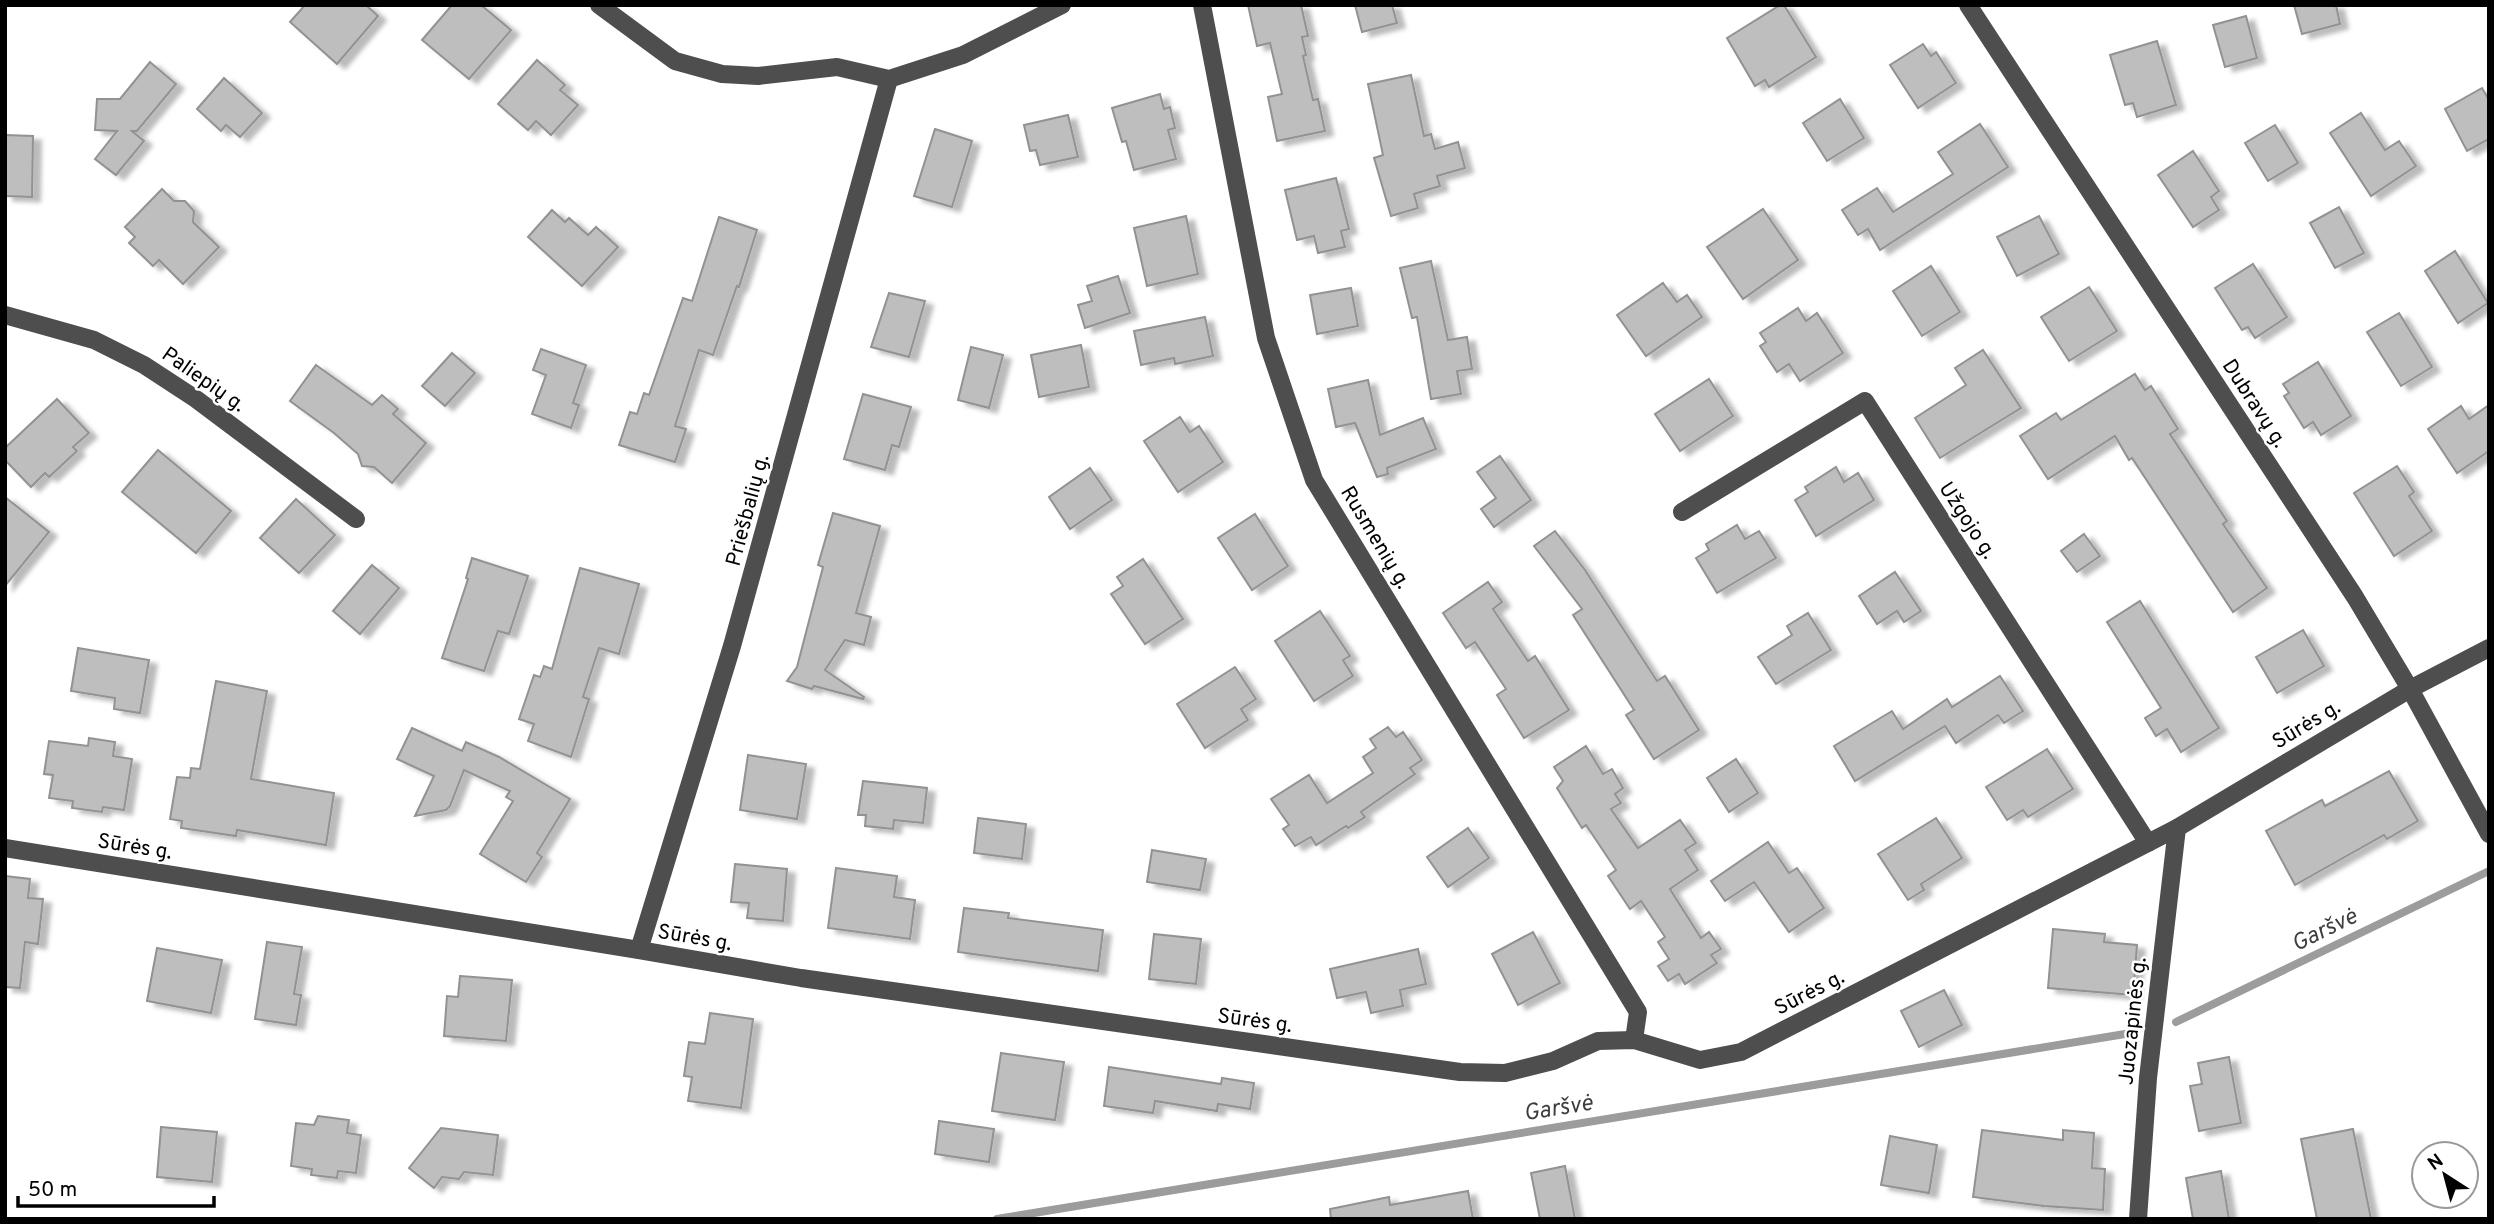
<svg xmlns="http://www.w3.org/2000/svg" width="2494" height="1224" font-family="Overpass,sans-serif">
  <style>
    .lines { fill: none; stroke-linecap: round; stroke-linejoin: round }
    .stream { stroke: #9c9c9c; stroke-width: 8 }
    .building { fill: #bebebe; stroke: #929292; stroke-width: 2; filter: url(#shadow) }
    .minor { stroke: #4e4e4e; stroke-width: 18 }
    .labels { text-anchor: middle; stroke-width: 5; stroke-linejoin: round; paint-order: stroke }
    .street-label { font-size: 21px; fill: #000; stroke: #fff }
    .water-label { font-size: 23px; font-style: italic; fill: #3d3d3d; stroke: #fff }
  </style>
  <defs>
    <filter id="shadow"><feDropShadow dx="8" dy="4.5" stdDeviation="2" flood-color="#0004"/></filter>
  </defs>
  <rect width="100%" height="100%" fill="#fff"/>
  <g class="lines">
    <g class="stream">
      <polyline points="2176,1022 2489,871"/>
      <polyline points="997,1219 2125,1034"/>
    </g>
  </g>
  <g class="building">
    <polygon points="305,5 366,5 378,16 337,64 290,22"/>
    <polygon points="452,5 481,5 511,30 469,79 422,40"/>
    <polygon points="1248,5 1301,5 1308,36 1302,37 1306,55 1303,56 1313,100 1318,99 1325,131 1277,141 1268,97 1282,94 1270,43 1257,46"/>
    <polygon points="1355,5 1392,5 1397,23 1362,32"/>
    <polygon points="1780,5 1784,5 1816,57 1769,87 1765,80 1755,86 1727,38"/>
    <polygon points="2294,5 2336,5 2340,24 2302,34"/>
    <polygon points="2246,16 2257,58 2225,67 2213,25"/>
    <polygon points="2157,41 2176,105 2137,117 2133,103 2125,105 2110,55"/>
    <polygon points="1923,44 1931,56 1936,52 1956,83 1918,108 1890,65"/>
    <polygon points="537,60 565,85 560,90 578,105 551,135 536,121 528,130 498,104"/>
    <polygon points="150,62 176,84 137,131 132,131 144,141 116,175 95,159 117,131 95,130 97,99 120,99"/>
    <polygon points="1411,75 1424,136 1431,134 1435,149 1458,142 1465,168 1437,176 1440,186 1414,194 1418,208 1391,216 1374,158 1383,155 1368,84"/>
    <polygon points="224,78 262,113 240,137 226,125 221,131 197,109"/>
    <polygon points="2482,88 2489,100 2489,139 2467,151 2445,109"/>
    <polygon points="1160,94 1164,109 1170,107 1175,128 1168,130 1176,159 1134,170 1126,141 1122,142 1112,108"/>
    <polygon points="1840,99 1864,138 1827,161 1803,123"/>
    <polygon points="2361,113 2385,150 2399,141 2416,166 2371,196 2330,133"/>
    <polygon points="1068,115 1078,157 1040,165 1036,150 1030,151 1024,125"/>
    <polygon points="1980,124 2008,167 1880,250 1868,229 1858,235 1842,210 1877,188 1893,212 1953,174 1938,152"/>
    <polygon points="2275,125 2298,163 2268,181 2245,143"/>
    <polygon points="935,129 972,141 952,207 914,196"/>
    <polygon points="5,135 33,136 32,197 5,196"/>
    <polygon points="2193,151 2219,191 2211,197 2219,210 2193,227 2158,175"/>
    <polygon points="1336,178 1349,229 1341,231 1345,247 1318,253 1314,236 1297,240 1285,190"/>
    <polygon points="162,189 174,201 185,201 194,211 193,222 219,247 183,284 159,260 153,266 129,243 135,237 125,227"/>
    <polygon points="2339,207 2364,253 2335,268 2310,223"/>
    <polygon points="1763,209 1798,260 1743,299 1707,247"/>
    <polygon points="552,210 565,222 569,218 588,235 596,227 618,247 582,286 528,237"/>
    <polygon points="1186,216 1198,274 1147,286 1134,228"/>
    <polygon points="2039,216 2059,254 2017,276 1997,237"/>
    <polygon points="719,217 757,230 739,287 737,286 713,355 699,350 675,426 686,429 675,462 619,445 630,412 637,414 644,393 649,395 683,298 692,301"/>
    <polygon points="2455,251 2488,303 2458,323 2425,271"/>
    <polygon points="1431,261 1448,340 1467,337 1472,369 1457,371 1461,394 1431,399 1417,317 1412,318 1400,268"/>
    <polygon points="2253,264 2287,317 2255,338 2248,327 2242,330 2215,288"/>
    <polygon points="1931,266 1960,312 1922,336 1893,291"/>
    <polygon points="1118,276 1130,313 1085,328 1078,305 1092,301 1087,286"/>
    <polygon points="1663,283 1677,302 1687,295 1702,317 1646,356 1617,315"/>
    <polygon points="2089,287 2117,331 2069,361 2041,317"/>
    <polygon points="1351,288 1358,326 1317,334 1310,295"/>
    <polygon points="889,293 925,301 909,357 871,347"/>
    <polygon points="1798,308 1806,321 1817,313 1843,353 1800,381 1789,364 1777,372 1760,346 1766,342 1760,333"/>
    <polygon points="2399,313 2432,367 2401,386 2367,332"/>
    <polygon points="1205,317 1213,356 1175,364 1174,358 1141,365 1134,331"/>
    <polygon points="1081,345 1089,387 1039,397 1031,355"/>
    <polygon points="971,347 1003,355 989,408 958,400"/>
    <polygon points="541,349 586,365 573,403 579,405 571,428 532,414 546,375 533,370"/>
    <polygon points="1983,350 2021,408 1940,458 1915,418 1966,385 1955,368"/>
    <polygon points="452,353 475,373 445,406 422,386"/>
    <polygon points="2318,362 2351,416 2321,435 2313,422 2304,428 2284,396 2289,393 2283,384"/>
    <polygon points="316,365 372,405 382,395 398,409 393,414 426,443 392,483 374,467 362,466 358,454 334,433 290,401"/>
    <polygon points="2135,374 2145,390 2151,386 2178,429 2170,434 2227,521 2223,524 2267,588 2233,612 2132,458 2129,460 2115,436 2048,479 2020,436 2056,413 2061,420"/>
    <polygon points="1709,379 1733,416 1680,451 1655,414"/>
    <polygon points="1368,380 1380,435 1423,418 1436,449 1387,468 1388,474 1377,477 1355,423 1336,427 1328,389"/>
    <polygon points="863,394 911,407 899,447 892,445 885,470 844,459"/>
    <polygon points="57,399 89,433 73,447 77,451 49,477 45,473 31,487 5,460 5,448"/>
    <polygon points="2489,405 2489,451 2457,473 2428,429 2461,406 2469,419"/>
    <polygon points="1180,417 1190,432 1199,426 1223,462 1178,492 1144,441"/>
    <polygon points="158,450 231,511 196,553 122,492"/>
    <polygon points="1500,456 1531,500 1494,527 1481,509 1496,498 1477,472"/>
    <polygon points="2397,466 2414,492 2409,496 2432,531 2394,556 2354,493"/>
    <polygon points="1836,467 1844,482 1858,473 1874,500 1816,536 1795,500 1808,492 1805,487"/>
    <polygon points="1090,468 1112,500 1070,529 1049,497"/>
    <polygon points="5,497 49,532 5,586"/>
    <polygon points="296,499 335,535 299,573 260,538"/>
    <polygon points="833,513 880,526 856,613 871,617 864,645 845,640 825,670 864,697 863,699 814,686 812,689 787,681 797,667 823,567 818,565"/>
    <polygon points="1255,514 1288,566 1252,590 1218,538"/>
    <polygon points="1737,525 1745,539 1759,531 1776,558 1717,593 1696,558 1709,550 1706,544"/>
    <polygon points="1555,531 1585,570 1657,681 1665,676 1699,730 1654,759 1626,715 1634,710 1573,615 1582,609 1534,546"/>
    <polygon points="2084,534 2100,556 2077,572 2061,551"/>
    <polygon points="472,558 528,576 509,634 498,631 484,671 442,658 468,579 466,578"/>
    <polygon points="1143,559 1183,619 1145,644 1111,594 1123,586 1117,577"/>
    <polygon points="372,565 399,588 360,634 333,611"/>
    <polygon points="580,568 639,584 619,654 599,648 583,697 589,699 571,757 528,741 534,724 519,719 534,675 540,677 544,666 552,669"/>
    <polygon points="1895,572 1921,611 1904,622 1897,611 1877,624 1859,596"/>
    <polygon points="1488,582 1502,602 1493,609 1528,661 1535,656 1569,710 1524,738 1497,695 1506,689 1475,642 1466,648 1443,613"/>
    <polygon points="2140,601 2219,728 2181,752 2167,729 2156,736 2145,718 2161,708 2107,622"/>
    <polygon points="1320,611 1350,656 1343,660 1353,676 1314,701 1275,641"/>
    <polygon points="1808,613 1831,650 1776,684 1758,657 1792,635 1787,626"/>
    <polygon points="2303,630 2324,666 2277,693 2256,657"/>
    <polygon points="78,648 149,660 140,713 114,709 115,698 71,691"/>
    <polygon points="1235,667 1256,699 1241,709 1248,720 1205,748 1177,704"/>
    <polygon points="2000,676 2023,711 2004,723 1998,715 1956,743 1945,726 1855,781 1834,746 1892,711 1903,729 1947,699 1952,707"/>
    <polygon points="216,681 267,691 251,779 334,793 326,845 237,830 236,836 181,828 182,821 170,819 177,777 190,778 191,768 200,769"/>
    <polygon points="1388,727 1396,737 1403,732 1422,760 1410,768 1415,774 1361,812 1365,817 1348,828 1346,826 1316,845 1311,837 1295,846 1283,829 1289,825 1271,799 1309,775 1327,803 1373,773 1363,757 1376,748 1370,739"/>
    <polygon points="412,728 462,751 466,742 499,757 570,799 537,853 542,857 526,882 480,854 513,801 506,797 510,791 464,770 450,806 446,810 415,816 434,776 397,759"/>
    <polygon points="89,738 115,742 113,756 132,759 124,810 103,807 102,812 72,808 73,801 49,798 53,775 44,774 49,741 88,746"/>
    <polygon points="1586,746 1603,774 1612,769 1623,788 1615,794 1621,803 1611,809 1638,848 1680,820 1696,843 1685,850 1698,870 1670,889 1701,938 1709,932 1721,949 1711,955 1717,963 1685,984 1679,974 1668,981 1658,966 1669,959 1658,942 1665,937 1641,901 1630,909 1608,876 1616,870 1586,825 1582,828 1557,788 1563,781 1554,767"/>
    <polygon points="2047,749 2073,789 2028,817 2023,810 2007,820 1986,787"/>
    <polygon points="748,755 806,764 797,819 740,810"/>
    <polygon points="1736,759 1758,793 1729,812 1707,778"/>
    <polygon points="2389,771 2418,821 2387,839 2384,835 2295,885 2266,831 2322,800 2325,806"/>
    <polygon points="863,781 927,788 923,823 894,820 893,829 865,826 866,815 858,815"/>
    <polygon points="978,818 1026,824 1022,859 974,853"/>
    <polygon points="1936,818 1962,858 1921,884 1924,890 1908,900 1878,854"/>
    <polygon points="1468,828 1489,858 1448,887 1427,857"/>
    <polygon points="1768,842 1789,873 1797,868 1824,908 1789,932 1754,882 1725,901 1711,881"/>
    <polygon points="1152,850 1206,859 1200,890 1147,882"/>
    <polygon points="735,864 787,869 783,921 747,918 749,903 731,902"/>
    <polygon points="836,868 897,876 894,897 915,900 910,939 828,928"/>
    <polygon points="5,876 30,879 28,898 43,899 38,944 25,942 20,988 5,987"/>
    <polygon points="964,908 1009,913 1008,918 1103,930 1098,971 958,952"/>
    <polygon points="2053,929 2105,934 2104,942 2137,945 2133,995 2048,988"/>
    <polygon points="1533,932 1560,983 1518,1005 1492,954"/>
    <polygon points="1154,934 1201,939 1196,984 1149,979"/>
    <polygon points="267,942 302,947 294,994 301,995 296,1025 255,1019"/>
    <polygon points="157,948 222,960 211,1013 147,1001"/>
    <polygon points="1418,949 1426,984 1400,990 1403,1006 1371,1013 1366,992 1337,998 1330,969"/>
    <polygon points="460,976 512,980 506,1041 444,1036 447,996 458,997"/>
    <polygon points="1944,990 1962,1025 1919,1047 1901,1011"/>
    <polygon points="710,1013 753,1019 741,1108 688,1101 692,1077 684,1076 689,1042 705,1044"/>
    <polygon points="1001,1053 1064,1062 1055,1120 992,1111"/>
    <polygon points="2229,1057 2241,1123 2199,1131 2190,1086 2202,1084 2198,1063"/>
    <polygon points="1109,1067 1221,1084 1222,1078 1254,1083 1250,1109 1218,1104 1217,1111 1155,1101 1153,1113 1104,1106"/>
    <polygon points="318,1116 349,1120 347,1133 361,1135 356,1173 338,1171 337,1178 311,1175 312,1169 291,1166 296,1123 314,1125"/>
    <polygon points="939,1121 994,1129 989,1162 935,1154"/>
    <polygon points="161,1127 217,1132 212,1182 157,1177"/>
    <polygon points="441,1128 498,1135 493,1175 464,1172 459,1179 442,1177 434,1188 409,1168"/>
    <polygon points="2353,1129 2371,1219 2317,1219 2301,1139"/>
    <polygon points="1982,1130 2063,1140 2063,1130 2094,1133 2092,1168 2105,1169 2103,1210 2044,1206 1973,1197"/>
    <polygon points="1890,1136 1937,1145 1929,1193 1881,1185"/>
    <polygon points="1565,1166 1575,1219 1540,1219 1531,1173"/>
    <polygon points="2221,1171 2229,1219 2193,1219 2186,1178"/>
    <polygon points="1468,1191 1473,1219 1331,1219 1330,1209 1389,1197 1390,1205"/>
  </g>
  <g class="lines">
    <g class="minor">
      <polyline points="599,5 675,61 722,74 758,76 837,67 889,79 963,55 1062,5"/>
      <polyline points="1202,5 1266,338 1314,480 1638,1012 1634,1040"/>
      <polyline points="1968,5 2355,597 2410,689 2489,834"/>
      <polyline points="5,315 94,340 144,365 196,399 356,519"/>
      <polyline points="1682,512 1865,401 2148,843"/>
      <polyline points="5,848 639,950 801,978 1460,1072 1505,1073 1553,1061 1598,1041 1634,1040 1700,1060 1741,1052 2177,828 2410,689 2489,648"/>
      <polyline points="639,950 732,646 889,79"/>
      <polyline points="2138,1219 2148,1078 2177,828"/>
    </g>
  </g>
  <g class="labels">
    <g class="street-label">
      <text transform="translate(204 379) rotate(35)" y="7">Paliepių g.</text>
      <text transform="translate(2255 403) rotate(57)" y="7">Dubravų g.</text>
      <text transform="translate(747 510) rotate(-75)" y="7">Priešbalių g.</text>
      <text transform="translate(1968 520) rotate(57)" y="7">Užgojo g.</text>
      <text transform="translate(1376 537) rotate(59)" y="7">Rusmenių g.</text>
      <text transform="translate(2306 724) rotate(-31)" y="7">Sūrės g.</text>
      <text transform="translate(135 846) rotate(9)" y="7">Sūrės g.</text>
      <text transform="translate(695 937) rotate(10)" y="7">Sūrės g.</text>
      <text transform="translate(1809 992) rotate(-27)" y="7">Sūrės g.</text>
      <text transform="translate(1255 1020) rotate(8)" y="7">Sūrės g.</text>
      <text transform="translate(2132 1021) rotate(-84)" y="7">Juozapinės g.</text>
    </g>
    <g class="water-label">
      <text transform="translate(2324 929) rotate(-26)" y="8">Garšvė</text>
      <text transform="translate(1558 1107) rotate(-9)" y="8">Garšvė</text>
    </g>
  </g>
  <rect width="2494" height="1224" fill="none" stroke="#000000" stroke-width="14"/>
  <g transform="translate(2445 1175) rotate(324)"><circle r="33" fill="#ffffff" stroke="#999999" stroke-width="2"/>
  <path d="M0-5L12 26L0 18L-12 26Z" fill="#000000"/>
  <text y="-10" font-size="19" font-weight="bold" text-anchor="middle" fill="#000000">N</text>
  </g>
  <path d="M18 1196v10h196v-10" fill="none" stroke="#000000" stroke-width="3.5"/>
  <text x="28" y="1196" font-size="21" fill="#000000" stroke="#ffffff" stroke-width="5" paint-order="stroke">50 m</text>
</svg>
